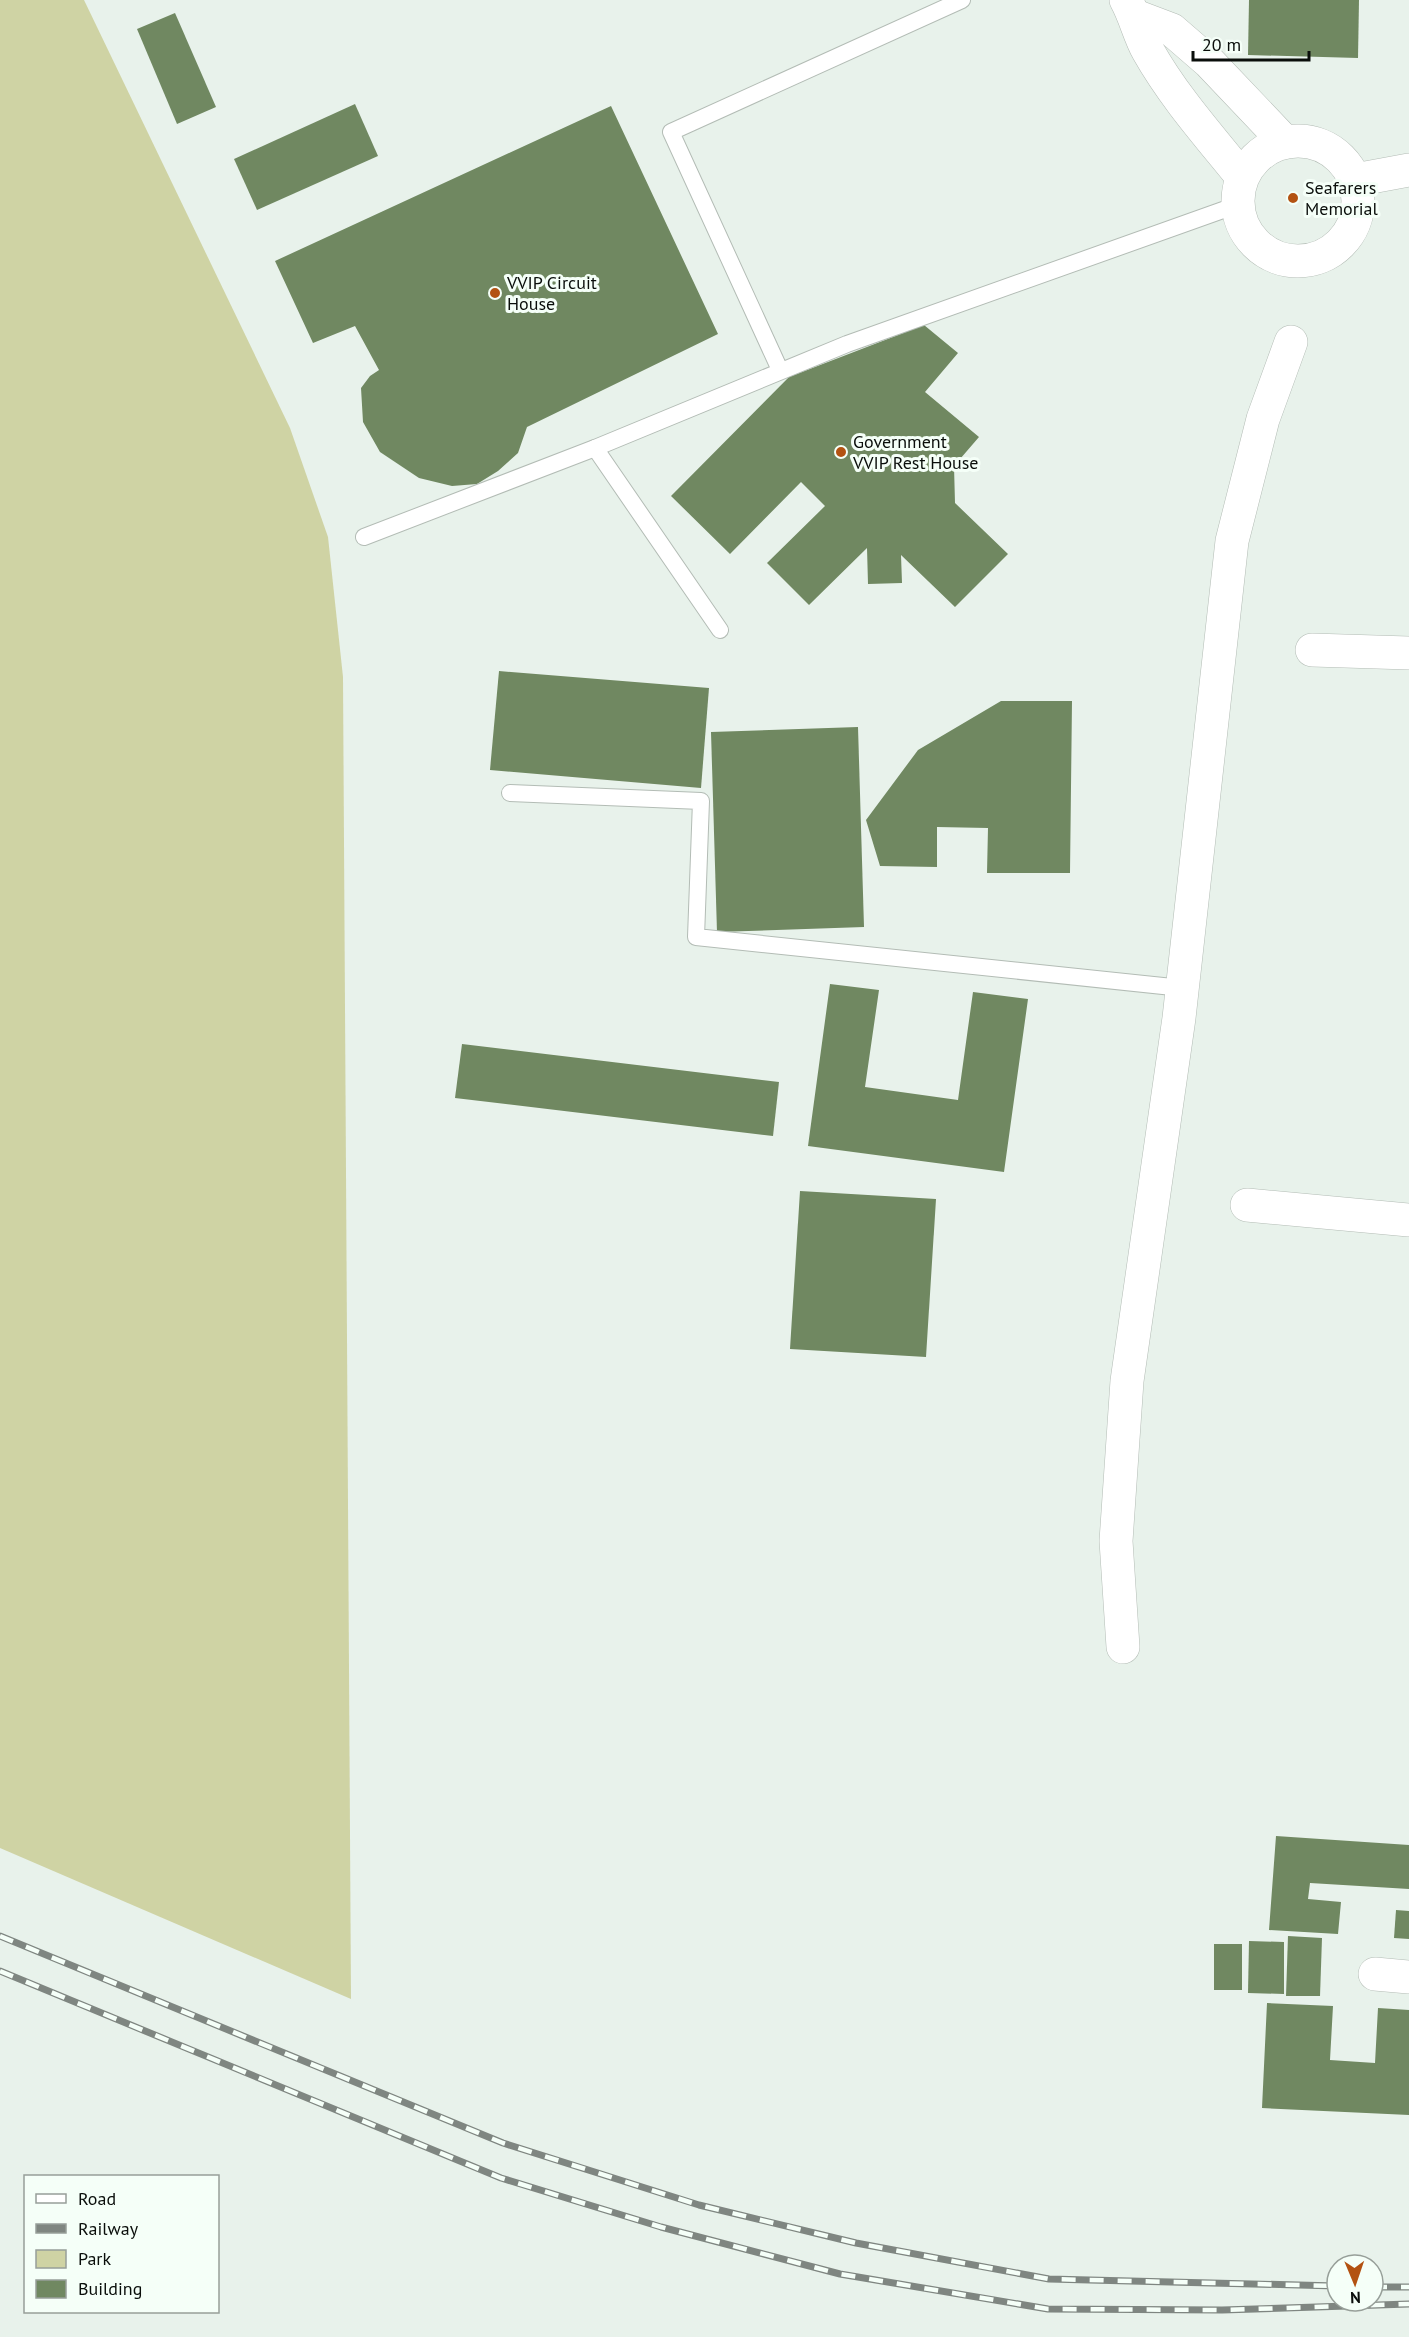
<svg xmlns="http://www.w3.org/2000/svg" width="1409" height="2337" font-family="'PT Sans',sans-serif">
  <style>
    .green { fill: #cfd3a4 }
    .building { fill: #708861 }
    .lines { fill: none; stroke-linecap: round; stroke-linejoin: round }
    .service-casing { stroke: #b3bcb5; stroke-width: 18 }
    .minor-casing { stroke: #b3bcb5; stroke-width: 34 }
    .tertiary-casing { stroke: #b3bcb5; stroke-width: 34 }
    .service { stroke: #fff; stroke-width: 16 }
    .minor { stroke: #fff; stroke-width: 33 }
    .tertiary { stroke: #fff; stroke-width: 33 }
    .rail-casing { stroke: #7f8681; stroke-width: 7 }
    .rail { stroke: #f5fff8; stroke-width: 4.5; stroke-dasharray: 14; stroke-linecap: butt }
    .poi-dot { fill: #b35212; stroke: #f5fff8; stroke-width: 2 }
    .labels { text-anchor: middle; stroke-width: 6; stroke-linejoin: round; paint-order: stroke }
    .poi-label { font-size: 18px; fill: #0a0e0b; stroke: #f5fff8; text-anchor: start }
  </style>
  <rect width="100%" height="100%" fill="#e8f2eb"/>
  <polygon class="green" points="0,0 84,0 290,428 328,537 343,677 351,1999 0,1848"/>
  <g class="building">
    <polygon points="1249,0 1359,0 1358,58 1248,55"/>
    <polygon points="175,13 216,107 177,124 137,29"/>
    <polygon points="355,104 378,156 257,210 234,159"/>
    <polygon points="611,106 718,334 527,427 518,453 498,471 477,484 452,486 419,478 380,452 363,422 361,388 370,376 379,370 355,326 313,343 275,261"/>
    <polygon points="924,325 958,353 925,392 979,437 954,466 955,503 1008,554 955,607 901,555 902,583 868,584 867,548 809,605 767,563 825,506 801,482 730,554 671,496 789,377"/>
    <polygon points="499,671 709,688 701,788 490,770"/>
    <polygon points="1001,701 1072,701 1070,873 987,873 988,828 937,827 937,867 880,866 866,820 918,750"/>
    <polygon points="858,727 864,927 717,932 711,732"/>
    <polygon points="830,984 879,990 865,1087 958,1100 973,992 1028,999 1004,1172 808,1146"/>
    <polygon points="462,1044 779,1082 773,1136 455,1098"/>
    <polygon points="800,1191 936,1199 926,1357 790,1349"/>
    <polygon points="1276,1836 1409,1845 1409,1889 1310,1883 1308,1899 1341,1902 1338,1934 1269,1930"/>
    <polygon points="1396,1910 1409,1911 1409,1939 1394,1938"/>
    <polygon points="1288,1936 1322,1938 1320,1996 1286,1996"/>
    <polygon points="1249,1941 1284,1942 1284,1994 1248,1993"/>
    <rect x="1214" y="1944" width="28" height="46"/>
    <polygon points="1267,2003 1333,2006 1330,2060 1375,2063 1378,2008 1409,2010 1409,2115 1262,2108"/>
  </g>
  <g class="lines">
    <defs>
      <g id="service">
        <polyline points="780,370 671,132 962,0"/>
        <polyline points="595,448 720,630"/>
        <polyline points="364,537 595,448 847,344 1237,205"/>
        <polyline points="510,793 701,801 696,937 1182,988"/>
      </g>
      <g id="minor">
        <polyline points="1312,650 1409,653"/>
        <polyline points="1247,1205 1409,1220"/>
        <polyline points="1123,1647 1116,1541 1127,1381 1179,1018 1232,541 1263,419 1291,342"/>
        <polyline points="1375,1974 1409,1977"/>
      </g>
      <g id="tertiary">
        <path d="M1126,0C1135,16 1139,35 1148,51C1174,97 1209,136 1242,177"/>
        <polyline points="1135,16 1172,30 1209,62 1285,142"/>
        <circle cx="1298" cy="201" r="60"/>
        <polyline points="1355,180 1409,170"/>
      </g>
    </defs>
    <use href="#service" class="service-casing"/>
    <use href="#minor" class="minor-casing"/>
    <use href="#tertiary" class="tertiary-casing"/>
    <use href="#service" class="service"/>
    <use href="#minor" class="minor"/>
    <use href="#tertiary" class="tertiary"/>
    <defs>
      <g id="rail">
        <polyline points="0,1936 503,2143 699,2205 856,2243 1049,2279 1337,2286"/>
        <polyline points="0,1971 501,2178 661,2227 840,2274 1048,2309 1222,2310 1409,2304"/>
        <polyline points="1373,2287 1409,2287"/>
      </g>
    </defs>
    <use href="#rail" class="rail-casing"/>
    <use href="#rail" class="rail"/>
  </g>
  <g class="poi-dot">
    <circle cx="1293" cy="198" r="6"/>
    <circle cx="495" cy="293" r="6"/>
    <circle cx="841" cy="452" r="6"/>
  </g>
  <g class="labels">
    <g class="poi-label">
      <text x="1305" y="194">Seafarers<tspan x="1305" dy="21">Memorial</tspan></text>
      <text x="507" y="289">VVIP Circuit<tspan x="507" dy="21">House</tspan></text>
      <text x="853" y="448">Government<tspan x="853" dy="21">VVIP Rest House</tspan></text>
    </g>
  </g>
  <rect x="24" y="2175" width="195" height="138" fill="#f5fff8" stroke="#979f99" stroke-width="1.5"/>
  <rect x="36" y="2194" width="30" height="9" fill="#ffffff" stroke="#979f99" stroke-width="1.5"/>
  <text x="78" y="2205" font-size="18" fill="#0a0e0b">Road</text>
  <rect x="36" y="2224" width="30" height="9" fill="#7f8681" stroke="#979f99" stroke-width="1.5"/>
  <text x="78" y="2235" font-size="18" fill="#0a0e0b">Railway</text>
  <rect x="36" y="2250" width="30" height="18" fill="#cfd3a4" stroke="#979f99" stroke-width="1.5"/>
  <text x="78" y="2265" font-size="18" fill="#0a0e0b">Park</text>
  <rect x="36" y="2280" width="30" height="18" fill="#708861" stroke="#979f99" stroke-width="1.5"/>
  <text x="78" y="2295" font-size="18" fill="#0a0e0b">Building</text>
  <g transform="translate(1355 2283) rotate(178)"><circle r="28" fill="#f5fff8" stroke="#979f99" stroke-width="1.5"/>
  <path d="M0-4.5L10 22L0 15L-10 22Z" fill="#b35212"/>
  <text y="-9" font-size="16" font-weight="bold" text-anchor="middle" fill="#0a0e0b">N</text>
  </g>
  <path d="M1193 51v9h116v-9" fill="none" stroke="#0a0e0b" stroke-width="3"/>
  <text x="1202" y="51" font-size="18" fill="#0a0e0b" stroke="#f5fff8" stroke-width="4.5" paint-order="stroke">20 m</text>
</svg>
